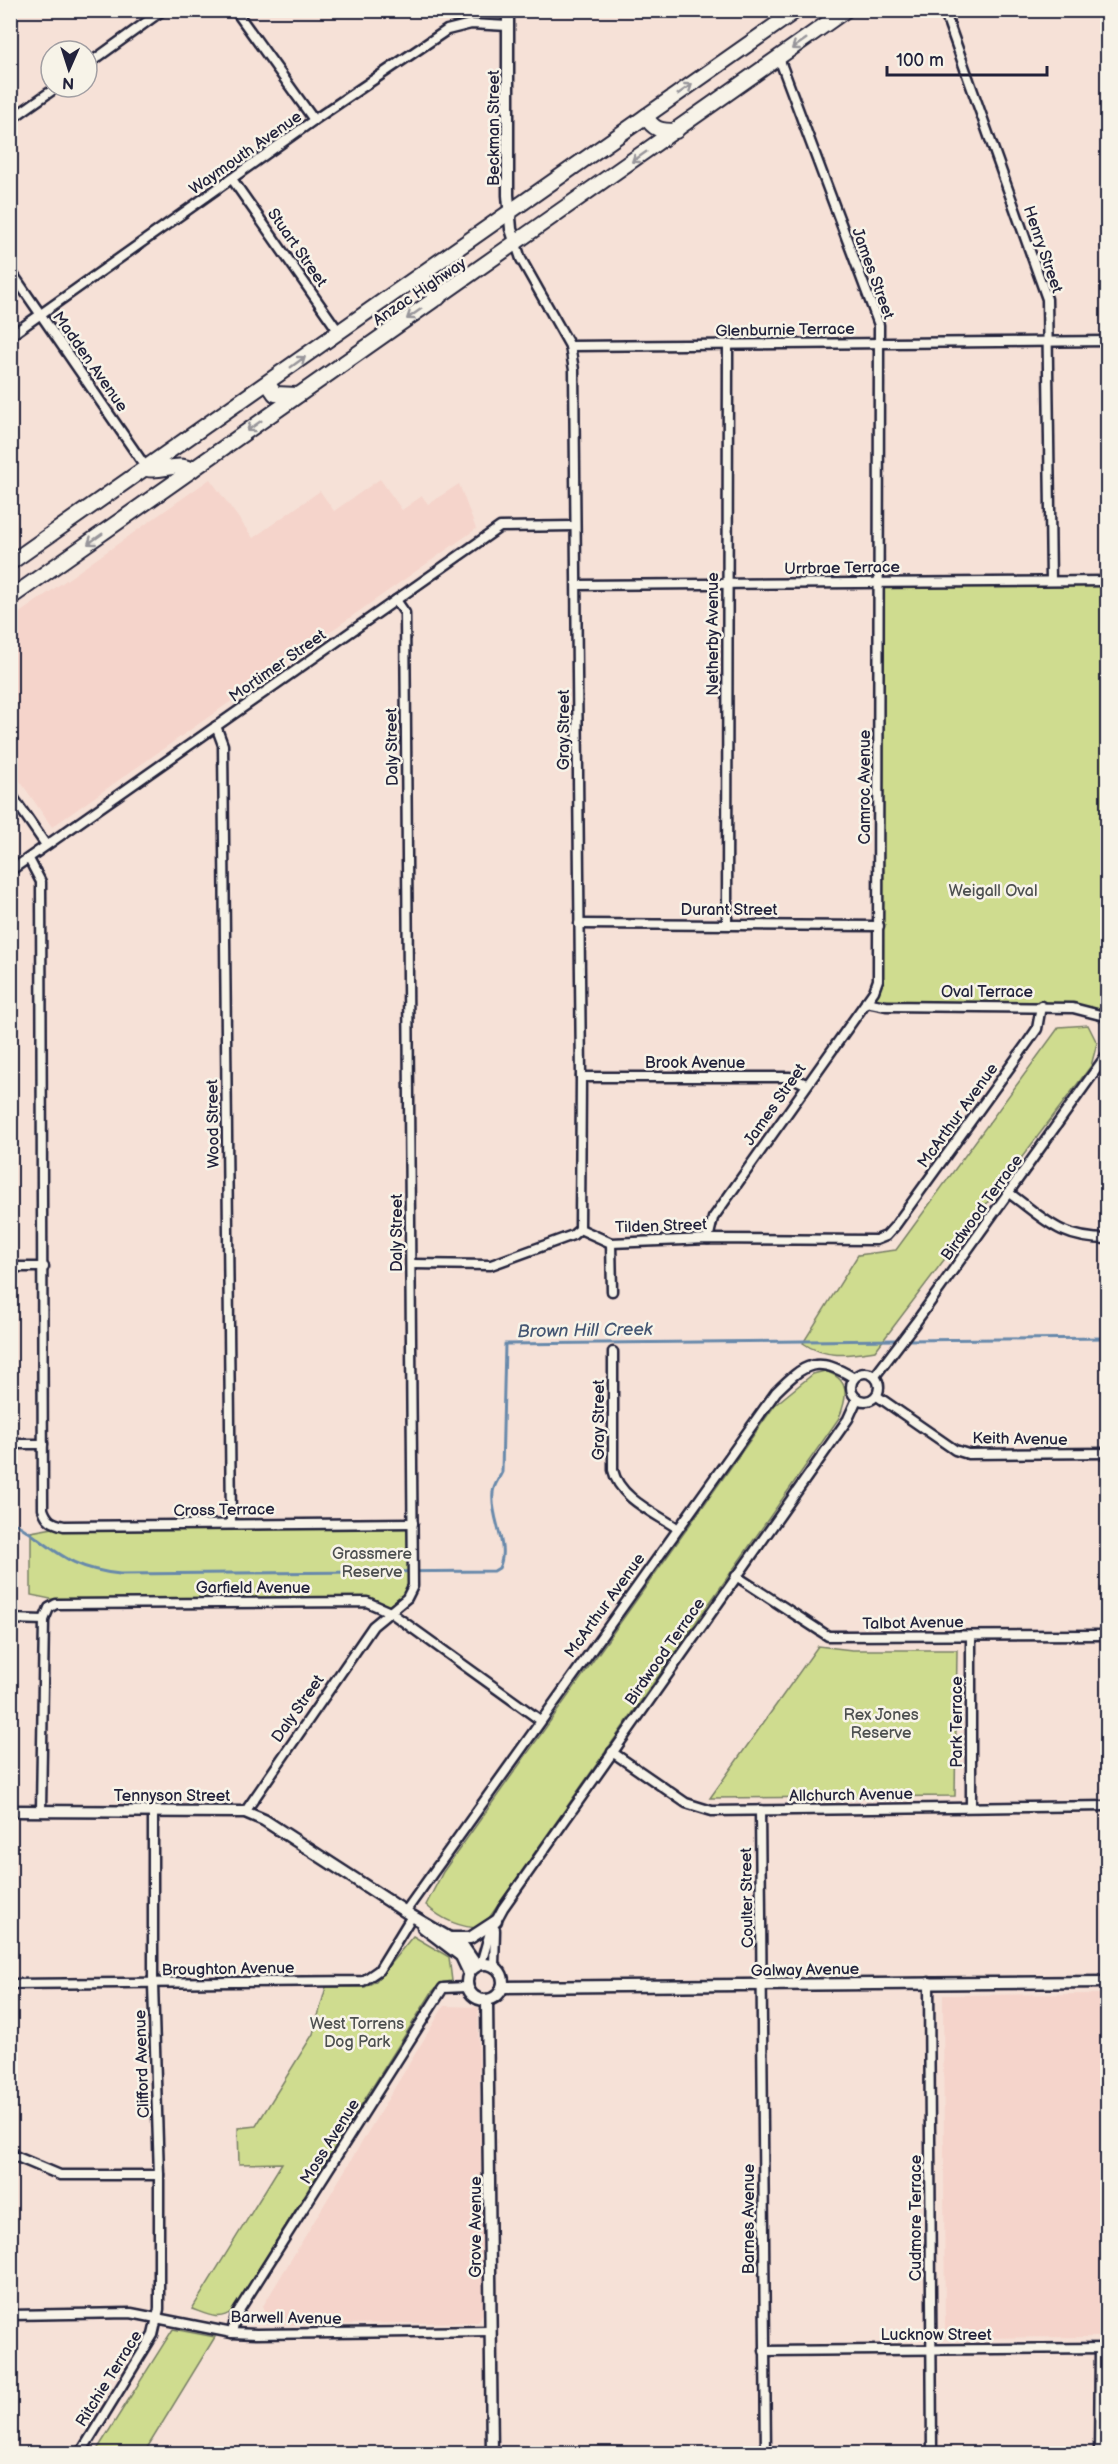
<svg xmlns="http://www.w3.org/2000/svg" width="1118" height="2464" font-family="'Balsamiq Sans',sans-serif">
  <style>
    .built { fill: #f5d4cb }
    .green { fill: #cfdc8f; stroke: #787f65; stroke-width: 1.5 }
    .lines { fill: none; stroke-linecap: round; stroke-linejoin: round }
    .stream { stroke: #6789ab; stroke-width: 3 }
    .minor-casing { stroke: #22223b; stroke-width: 13 }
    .tertiary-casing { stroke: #22223b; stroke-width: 15 }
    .trunk-casing { stroke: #22223b; stroke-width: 18 }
    .minor { stroke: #f7f3e8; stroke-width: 8 }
    .tertiary { stroke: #f7f3e8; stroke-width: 10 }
    .trunk { stroke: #f7f3e8; stroke-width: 14 }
    .oneway { stroke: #97959a }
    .labels { text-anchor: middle; stroke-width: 5; stroke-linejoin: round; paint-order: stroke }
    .street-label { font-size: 16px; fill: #22223b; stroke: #f7f3e8 }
    .park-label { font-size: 16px; fill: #4d5050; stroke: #f7f3e8 }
    .water-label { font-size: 18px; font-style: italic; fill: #445673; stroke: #f7f3e8 }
  </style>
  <rect width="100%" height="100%" fill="#f6e1d7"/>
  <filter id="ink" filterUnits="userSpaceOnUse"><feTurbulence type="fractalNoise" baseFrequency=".0167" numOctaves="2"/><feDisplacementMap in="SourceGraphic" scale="12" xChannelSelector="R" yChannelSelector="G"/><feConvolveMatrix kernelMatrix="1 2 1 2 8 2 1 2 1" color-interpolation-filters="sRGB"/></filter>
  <g filter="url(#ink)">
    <g class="built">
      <polygon points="210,479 253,538 320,491 334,511 380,479 402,510 422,496 428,504 459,484 476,529 52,827 11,768 11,619"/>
      <polygon points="1107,1994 1107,2337 945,2338 943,1995"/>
      <polygon points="444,2006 478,2007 484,2312 478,2322 267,2325 263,2306"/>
    </g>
    <g class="green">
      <polygon points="1107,581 1107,1017 1073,1008 866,1002 878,980 880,582"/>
      <path d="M1088,1025L1097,1043L1091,1066L875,1351C849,1355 825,1359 803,1343L858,1255L896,1250L1059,1027Z"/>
      <path d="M825,1371C850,1379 848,1396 839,1418L482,1928C461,1928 442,1920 426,1905L443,1872L775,1405L813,1374Z"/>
      <polygon points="413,1523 411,1592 390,1612 367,1602 70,1603 31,1595 31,1532 64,1526"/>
      <polygon points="818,1646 852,1650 957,1650 955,1796 710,1798"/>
      <path d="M413,1936L449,1957L452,1981L441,1983L432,1992L232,2311C219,2322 206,2314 192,2309L282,2163L239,2164L238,2128L256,2126L313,2034L326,1987H365L376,1981Z"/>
      <polygon points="173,2329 215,2337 144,2453 95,2453"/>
    </g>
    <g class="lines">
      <g class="stream">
        <polyline points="905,1340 1108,1338"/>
        <path d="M10,1520C56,1547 61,1567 120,1574L494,1571L499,1568C510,1545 490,1518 493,1493C493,1486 499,1479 502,1472L505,1344L899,1340"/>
      </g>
      <defs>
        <g id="minor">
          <polyline points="235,10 314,120"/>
          <polyline points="944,10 1047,299 1051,580"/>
          <polyline points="87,65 163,10"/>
          <polyline points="10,120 57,87"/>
          <polyline points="232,179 339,332"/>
          <polyline points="516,244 521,259 570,346 574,370 581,1077 580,1229"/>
          <polyline points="10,270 147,469"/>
          <polyline points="10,336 314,120 447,30 471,24 508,26"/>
          <polyline points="570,346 1108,341"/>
          <polyline points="577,585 1108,581"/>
          <polyline points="216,726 223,745 231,1523"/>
          <polyline points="10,793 46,845"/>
          <path d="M29,859L41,882L43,1509C47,1521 52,1523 64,1526L413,1523"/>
          <polyline points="10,871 500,527 575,526"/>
          <polyline points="727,923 728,345"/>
          <polyline points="579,924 879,926"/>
          <polyline points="866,1002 886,1006 1073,1008 1108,1017"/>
          <polyline points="581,1077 790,1077 806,1084"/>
          <path d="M1009,1193C1046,1220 1060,1239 1108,1239"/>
          <polyline points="708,1239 713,1218 874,991 878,980 879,325 779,58"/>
          <polyline points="611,1243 612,1291"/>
          <polyline points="411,1264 491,1265 573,1235 580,1229 611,1243 708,1239 876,1240 886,1236 895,1226 1028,1042 1037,1029 1041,1006"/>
          <polyline points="10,1267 44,1267"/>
          <path d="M613,1352V1470C619,1498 655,1513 677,1528"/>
          <circle cx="865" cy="1387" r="14"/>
          <polyline points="875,1376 916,1322 1108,1053"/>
          <polyline points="877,1396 955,1450 968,1454 1108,1453"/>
          <polyline points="10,1444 43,1444"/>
          <polyline points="736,1576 828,1636 1108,1635"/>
          <polyline points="10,1619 44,1620"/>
          <polyline points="612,1752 686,1803 712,1811 1108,1806"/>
          <polyline points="971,1807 971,1636"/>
          <polyline points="41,1810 44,1620 49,1608 56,1604 367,1602 390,1612 540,1720"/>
          <polyline points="760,1810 766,2454"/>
          <polyline points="245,1812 373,1626 407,1598 413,1586 405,613 396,600"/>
          <path d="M405,1912L776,1392C805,1363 817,1355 854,1378"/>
          <polyline points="481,1964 490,1932 503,1908 848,1419 857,1399"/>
          <polyline points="494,1966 495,1930"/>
          <polyline points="929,1982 932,2454"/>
          <polyline points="10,1984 363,1981 379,1970 412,1916"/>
          <polyline points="10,2154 60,2175 159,2175"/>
          <polyline points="10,2315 131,2313 232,2333 256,2334 490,2331"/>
          <polyline points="232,2333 236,2315 443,1988 467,1987"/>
          <polyline points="764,2351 1108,2348"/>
          <polyline points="80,2454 153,2335 159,2309 159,2175 153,1984 153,1810"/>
          <polyline points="1099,2454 1100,2348"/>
        </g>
        <g id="tertiary">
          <polyline points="508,10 508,195 511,229 516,244"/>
          <polyline points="10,1811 245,1812 264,1820 412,1916 463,1946 476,1965"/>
          <polyline points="423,1927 461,1956 469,1973"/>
          <polyline points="451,1938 470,1938 496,1921"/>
          <circle cx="485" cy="1982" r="18"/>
          <polyline points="502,1987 1108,1982"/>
          <polyline points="487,2000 492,2454"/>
        </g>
        <g id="trunk">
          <path d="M646,116C653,130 661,131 676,131"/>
          <polyline points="421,275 438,298"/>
          <polyline points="268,384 275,394 298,395"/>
          <path d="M147,469C164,472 177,461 192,470"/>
          <polyline points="10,563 797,10"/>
          <polyline points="10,598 846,10"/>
        </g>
      </defs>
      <use href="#minor" class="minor-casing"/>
      <use href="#tertiary" class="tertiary-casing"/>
      <use href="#trunk" class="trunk-casing"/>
      <use href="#minor" class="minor"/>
      <use href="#tertiary" class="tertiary"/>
      <use href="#trunk" class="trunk"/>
    </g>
    <defs><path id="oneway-shaft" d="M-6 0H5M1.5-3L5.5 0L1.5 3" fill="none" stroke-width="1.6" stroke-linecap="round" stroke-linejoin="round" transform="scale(1.5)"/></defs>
    <g class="oneway">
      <use href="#oneway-shaft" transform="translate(799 44) rotate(145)"/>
      <use href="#oneway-shaft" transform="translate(685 89) rotate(-35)"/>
      <use href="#oneway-shaft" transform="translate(639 157) rotate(145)"/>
      <use href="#oneway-shaft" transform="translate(414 314) rotate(145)"/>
      <use href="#oneway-shaft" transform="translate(298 362) rotate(-36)"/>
      <use href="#oneway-shaft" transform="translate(254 426) rotate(145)"/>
      <use href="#oneway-shaft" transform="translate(95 539) rotate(145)"/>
    </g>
  </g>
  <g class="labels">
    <g class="street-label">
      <text transform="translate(493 128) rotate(-90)" y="6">Beckman Street</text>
      <text transform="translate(245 152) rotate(-35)" y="6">Waymouth Avenue</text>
      <text transform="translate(298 247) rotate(55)" y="6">Stuart Street</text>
      <text transform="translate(1044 249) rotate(71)" y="6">Henry Street</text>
      <text transform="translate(874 273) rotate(70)" y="6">James Street</text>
      <text transform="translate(419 291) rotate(-34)" y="6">Anzac Highway</text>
      <text transform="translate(785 329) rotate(-1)" y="6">Glenburnie Terrace</text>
      <text transform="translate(91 361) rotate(55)" y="6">Madden Avenue</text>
      <text transform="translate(842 567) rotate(-1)" y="6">Urrbrae Terrace</text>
      <text transform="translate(712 634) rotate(-90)" y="6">Netherby Avenue</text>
      <text transform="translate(277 665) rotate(-35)" y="6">Mortimer Street</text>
      <text transform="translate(563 730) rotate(-90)" y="6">Gray Street</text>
      <text transform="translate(391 747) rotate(-91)" y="6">Daly Street</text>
      <text transform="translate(864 787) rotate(-90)" y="6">Camroc Avenue</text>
      <text x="729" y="915">Durant Street</text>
      <text x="987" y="997">Oval Terrace</text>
      <text x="695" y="1068">Brook Avenue</text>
      <text transform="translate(774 1104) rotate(-55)" y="6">James Street</text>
      <text transform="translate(957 1115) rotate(-54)" y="6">McArthur Avenue</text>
      <text transform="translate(212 1124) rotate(-91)" y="6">Wood Street</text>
      <text transform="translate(981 1207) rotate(-54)" y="6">Birdwood Terrace</text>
      <text transform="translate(661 1225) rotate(-2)" y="6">Tilden Street</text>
      <text transform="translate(396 1233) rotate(-90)" y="6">Daly Street</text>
      <text transform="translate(598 1420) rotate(-90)" y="6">Gray Street</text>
      <text transform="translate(1020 1438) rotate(1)" y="6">Keith Avenue</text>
      <text transform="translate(224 1509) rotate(-1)" y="6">Cross Terrace</text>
      <text x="253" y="1593">Garfield Avenue</text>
      <text transform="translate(604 1605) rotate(-54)" y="6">McArthur Avenue</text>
      <text transform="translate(913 1622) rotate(-1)" y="6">Talbot Avenue</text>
      <text transform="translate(664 1651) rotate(-55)" y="6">Birdwood Terrace</text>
      <text transform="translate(297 1708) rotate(-55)" y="6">Daly Street</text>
      <text transform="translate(956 1722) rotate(-90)" y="6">Park Terrace</text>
      <text transform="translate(851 1794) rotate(-1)" y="6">Allchurch Avenue</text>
      <text x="172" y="1801">Tennyson Street</text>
      <text transform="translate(746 1898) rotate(-91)" y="6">Coulter Street</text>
      <text transform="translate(228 1968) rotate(-1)" y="6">Broughton Avenue</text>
      <text transform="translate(805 1969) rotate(-1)" y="6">Galway Avenue</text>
      <text transform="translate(141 2064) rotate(-92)" y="6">Clifford Avenue</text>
      <text transform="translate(329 2141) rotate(-58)" y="6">Moss Avenue</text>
      <text transform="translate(915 2218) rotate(-90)" y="6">Cudmore Terrace</text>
      <text transform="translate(748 2219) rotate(-90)" y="6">Barnes Avenue</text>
      <text transform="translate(475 2227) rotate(-90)" y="6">Grove Avenue</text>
      <text transform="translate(286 2317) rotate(1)" y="6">Barwell Avenue</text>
      <text x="936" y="2340">Lucknow Street</text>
      <text transform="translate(108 2378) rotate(-58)" y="6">Ritchie Terrace</text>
    </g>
    <g class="park-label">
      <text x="993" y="896">Weigall Oval</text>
      <text x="372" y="1559">Grassmere<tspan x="372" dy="18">Reserve</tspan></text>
      <text x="881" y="1720">Rex Jones<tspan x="881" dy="18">Reserve</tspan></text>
      <text x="357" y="2029">West Torrens<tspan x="357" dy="18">Dog Park</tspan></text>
    </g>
    <g class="water-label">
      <text transform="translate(585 1330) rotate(-1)" y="6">Brown Hill Creek</text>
    </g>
  </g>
  <rect width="1118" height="2464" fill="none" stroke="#f7f3e8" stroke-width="36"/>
  <rect x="18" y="18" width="1082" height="2428" fill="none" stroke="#22223b" stroke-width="2" filter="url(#ink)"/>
  <g transform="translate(69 69) rotate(183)"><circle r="28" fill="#f7f3e8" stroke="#a29fa3" stroke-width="1.5"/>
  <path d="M0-4.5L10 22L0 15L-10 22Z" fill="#22223b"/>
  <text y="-9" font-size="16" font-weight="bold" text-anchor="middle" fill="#22223b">N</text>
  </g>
  <path d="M887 66v9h160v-9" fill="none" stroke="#22223b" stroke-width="3"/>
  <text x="896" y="66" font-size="18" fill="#22223b" stroke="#f7f3e8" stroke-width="4.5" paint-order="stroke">100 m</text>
</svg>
